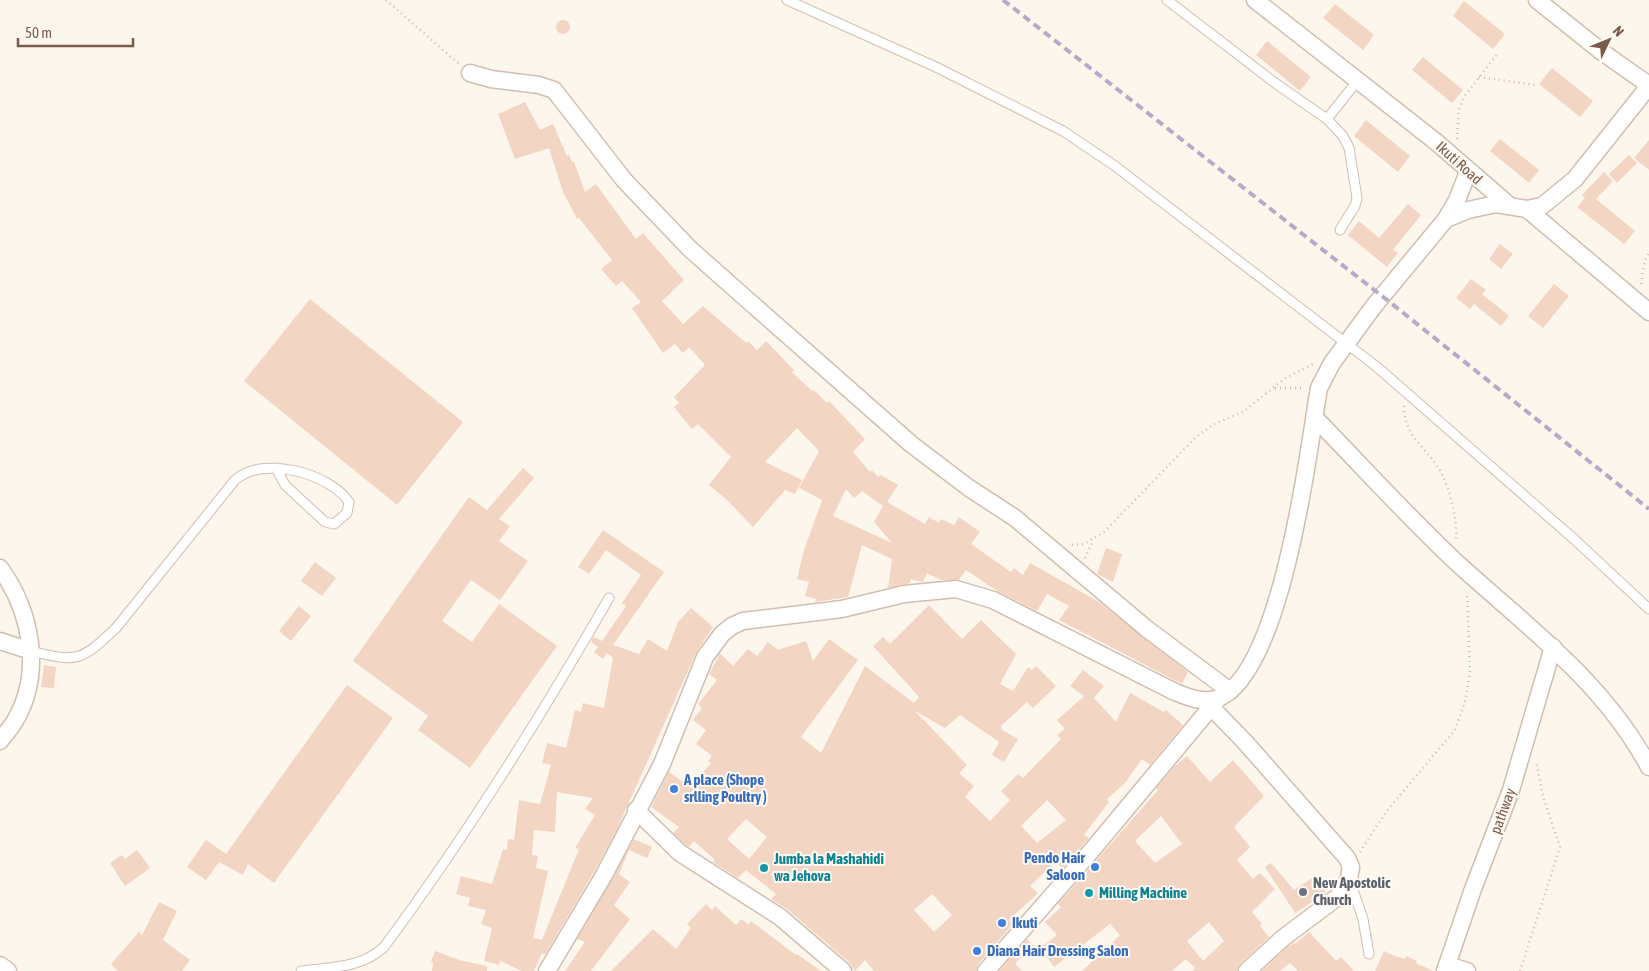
<svg xmlns="http://www.w3.org/2000/svg" width="1649" height="971" font-family="'Asap Condensed',sans-serif">
  <style>
    .building { fill: #f3d5c3; fill-rule: evenodd }
    .lines { fill: none; stroke-linecap: round; stroke-linejoin: round }
    .lane-casing { stroke: #d1beb0; stroke-width: 11 }
    .street-casing { stroke: #d1beb0; stroke-width: 19 }
    .path { stroke: #d9b8a5; stroke-width: 2.5; stroke-dasharray: 1 4; stroke-linecap: butt }
    .lane { stroke: #fff; stroke-width: 9 }
    .street { stroke: #fff; stroke-width: 16 }
    .rail { stroke: #b9a8c9; stroke-width: 4; stroke-dasharray: 8 5; stroke-linecap: butt }
    .shop-dot { fill: #3f7fe0; stroke: #fffaf3; stroke-width: 2 }
    .culture-dot { fill: #0f9aa8; stroke: #fffaf3; stroke-width: 2 }
    .worship-dot { fill: #6b7280; stroke: #fffaf3; stroke-width: 2 }
    .labels { text-anchor: middle; stroke-width: 4; stroke-linejoin: round; paint-order: stroke }
    .street-label { font-size: 15px; fill: #7a5c4d; stroke: #fffaf3 }
    .shop-label { font-size: 15px; font-weight: bold; fill: #366cbe; stroke: #fffaf3; text-anchor: start }
    .culture-label { font-size: 15px; font-weight: bold; fill: #0d838f; stroke: #fffaf3; text-anchor: start }
    .worship-label { font-size: 15px; font-weight: bold; fill: #5b616d; stroke: #fffaf3; text-anchor: start }
  </style>
  <rect width="100%" height="100%" fill="#fdf6ec"/>
  <g class="building">
    <polygon points="1464,1 1505,34 1493,49 1453,16"/>
    <polygon points="1335,4 1374,35 1363,50 1323,18"/>
    <circle cx="563" cy="27" r="7"/>
    <polygon points="1267,41 1311,77 1300,91 1256,55"/>
    <polygon points="1423,57 1463,90 1452,103 1412,70"/>
    <polygon points="1552,68 1593,101 1580,117 1539,84"/>
    <path d="M525,102L540,130L553,124L567,156L569,155L572,162H574L585,192L596,184L636,239L643,233L684,280L662,301L683,324L703,306L746,343L748,341L757,350L766,341L794,370L792,372L812,391L814,390L827,403L829,401L865,439L853,452L870,472L872,470L878,477L881,475L898,485L887,502L925,524L929,517L939,523L941,519L954,525L959,517L980,532L971,544L1011,572L1014,568L1023,575L1030,563L1099,602L1188,672L1182,684L1059,620L1069,606L1047,594L1037,611L997,591L966,570L959,580H941L927,573L923,582L911,579L910,583L888,588L892,559L862,545L848,597L815,602L816,599L805,596L809,582L797,579L804,550L822,500L799,488L819,451L797,428L765,462L802,480L795,494L785,490L753,527L726,499L709,485L731,457L698,424L692,429L674,407L679,403L674,397L705,365L689,347L683,353L675,344L663,353L632,308L641,302L622,281L616,286L601,269L612,260L579,218L577,219L563,192L549,148L515,159L498,114ZM846,489L854,498L862,491L883,506L874,522L892,543L833,516Z"/>
    <polygon points="1366,120 1410,156 1398,172 1354,136"/>
    <polygon points="1500,139 1539,170 1529,183 1490,151"/>
    <polygon points="1649,140 1649,170 1634,158"/>
    <polygon points="1629,155 1637,163 1617,183 1609,174"/>
    <polygon points="1604,172 1613,181 1596,199 1635,231 1624,244 1577,207 1585,198 1582,195"/>
    <polygon points="1408,204 1421,215 1393,250 1398,253 1387,267 1348,235 1359,221 1379,238"/>
    <polygon points="1500,244 1513,254 1501,269 1489,259"/>
    <polygon points="1471,279 1486,290 1482,294 1509,316 1501,326 1474,304 1470,309 1456,298"/>
    <polygon points="1554,284 1569,296 1543,328 1528,316"/>
    <polygon points="310,299 463,422 397,505 244,381"/>
    <polygon points="523,468 534,478 499,519 510,526 499,541 528,561 500,600 471,580 442,621 472,642 499,604 557,646 470,768 418,730 428,716 353,661 469,497 487,510"/>
    <path d="M603,530L664,572L613,645L639,654L648,639L667,651L678,622L691,608L713,627L696,653L617,829L595,870L545,955L542,953L534,971H522L500,961L499,965L484,961L492,928L481,924L486,910L468,906L470,898L456,894L461,876L492,884L503,849L507,850L508,839L514,840L519,800L540,804L551,765L542,763L547,743L566,748L575,710L581,712L583,703L604,708L613,658L607,653L603,659L594,652L598,647L591,642L593,637L602,641L626,606L622,603L641,575L606,550L589,574L578,567ZM557,792L593,798L585,809L595,815L575,848L579,849L542,940L533,938L548,871L536,868L538,856L532,855L534,830L555,832Z"/>
    <polygon points="1106,548 1122,554 1113,582 1097,574"/>
    <polygon points="315,562 336,578 322,596 301,581"/>
    <path d="M929,605L962,639L981,620L1016,654L1000,684L1013,691L1028,667L1032,670L1036,666L1056,686L1033,708L1027,702L1001,726L1002,730L1018,739L1004,762L992,755L999,742L960,715L945,728L915,711L967,765L959,773L974,786L965,797L990,821L1010,800L1001,791L1018,774L1023,778L1061,739L1057,735L1065,729L1057,720L1084,696L1070,686L1083,670L1104,686L1094,698L1116,722L1130,693L1164,712L1166,710L1183,725L1150,765L1142,759L1125,783L1107,799L1109,802L1084,835L1089,838L1063,868L1055,862L1030,886L1038,893L1009,920L1013,924L978,964L976,971H874L865,960L855,971L850,963L787,909L771,899L776,894L746,870L738,878L713,862L715,860L694,841L689,847L686,845L673,833L679,827L651,807L669,772L690,787L711,763L708,761L712,756L696,744L706,730L693,720L702,708L698,704L717,680L709,674L720,653L733,666L748,649L757,656L768,642L778,650L806,641L813,661L829,639L858,660L801,737L821,753L865,666L914,703L919,697L873,646L883,637L890,644ZM1047,800L1066,820L1037,843L1021,826ZM746,819L767,837L749,859L727,839ZM932,894L952,915L934,932L914,910Z"/>
    <polygon points="299,606 311,616 291,641 279,631"/>
    <polygon points="44,665 56,667 54,688 41,687"/>
    <polygon points="347,685 393,718 274,883 248,864 243,875 219,862 206,880 187,867 206,840 226,854"/>
    <path d="M1187,756L1210,782L1233,760L1264,796L1234,827L1250,847L1237,860L1253,879L1260,873L1275,889L1252,912L1262,924L1260,926L1269,937L1240,964L1237,971H1192L1195,968L1186,959L1172,971H1082L1120,935L1110,924L1054,967L1040,948L1057,935L1045,922L1061,907L1058,904L1158,790L1156,788L1173,768ZM1161,816L1182,844L1155,863L1135,841ZM1209,922L1224,941L1203,961L1187,941Z"/>
    <polygon points="634,839 652,847 647,858 629,850 619,874 630,882 614,905 630,919 591,971 565,971 585,942 577,939"/>
    <polygon points="137,850 150,868 125,886 110,863 122,855 125,859"/>
    <polygon points="1271,863 1294,890 1315,876 1326,893 1295,913 1265,867"/>
    <polygon points="159,902 177,911 163,940 190,960 182,971 118,971 111,964 139,932 142,935"/>
    <polygon points="706,904 712,910 715,906 736,925 741,919 749,925 751,921 796,955 797,954 821,971 611,971 653,929 676,949 691,928 687,924"/>
    <polygon points="1309,932 1336,961 1341,957 1354,971 1298,971 1290,963 1280,971 1262,971 1289,946 1294,943 1295,944"/>
    <polygon points="1027,939 1034,946 1015,963 1022,971 999,971"/>
    <polygon points="435,951 459,960 487,966 487,971 432,971 433,963 431,962"/>
    <polygon points="1384,951 1395,956 1405,959 1406,956 1417,961 1416,963 1433,971 1375,971"/>
  </g>
  <g class="lines">
    <defs>
      <g id="lane">
        <polyline points="787,0 936,67 1063,131 1115,166 1377,367 1574,539 1649,609"/>
        <polyline points="1167,0 1275,83 1327,119 1343,136 1349,148 1357,198 1355,206 1340,230"/>
        <polyline points="1327,119 1358,80"/>
        <path d="M31,651C78,663 81,661 116,628L235,480C263,455 329,473 349,502L347,513L334,524L325,522L285,485L276,468"/>
        <polyline points="1349,878 1363,919 1369,954"/>
        <path d="M301,971C331,967 362,968 384,947C467,835 540,718 609,598"/>
      </g>
      <g id="street">
        <polyline points="1255,0 1435,141 1510,206"/>
        <polyline points="1537,0 1602,52 1649,85"/>
        <polyline points="470,73 491,79 539,85 554,90 624,180 690,249 751,303 911,444 969,488 1015,518 1147,629 1230,691"/>
        <polyline points="1527,209 1649,312"/>
        <polyline points="1446,219 1457,200 1468,172"/>
        <path d="M1315,418C1362,466 1407,516 1456,562C1525,625 1604,682 1649,767"/>
        <path d="M0,568C31,611 43,671 16,719C12,727 5,734 0,741"/>
        <polyline points="0,641 31,651"/>
        <polyline points="1211,707 1245,742 1347,858 1351,867 1349,878 1339,896 1283,938 1247,971"/>
        <polyline points="636,810 680,853 780,917 843,971"/>
        <polyline points="0,965 8,971"/>
        <polyline points="1447,965 1467,971"/>
        <path d="M547,971L604,875L662,764L705,657L722,634L732,626L743,621L842,609L904,594L956,589L993,600L1175,692C1188,697 1202,703 1216,699C1282,677 1308,451 1319,388L1332,363L1374,306L1446,219L1468,210L1496,204L1527,209L1542,206L1575,179L1649,86"/>
        <polyline points="986,971 1092,850 1217,700"/>
        <polyline points="1445,971 1473,889 1511,790 1553,647"/>
      </g>
    </defs>
    <use href="#lane" class="lane-casing"/>
    <use href="#street" class="street-casing"/>
    <g class="path">
      <polyline points="386,0 459,64"/>
      <polyline points="1479,77 1535,85"/>
      <polyline points="1457,139 1459,109 1464,97 1498,53"/>
      <polyline points="1641,284 1645,260 1649,252"/>
      <polyline points="1275,388 1304,388"/>
      <path d="M1404,406C1404,434 1422,444 1437,466C1449,482 1458,521 1456,541"/>
      <polyline points="1072,545 1084,544 1104,532 1196,437 1214,424 1243,412 1284,379 1313,364"/>
      <polyline points="1085,558 1093,541"/>
      <polyline points="1360,852 1386,812 1455,730 1465,702 1470,674 1467,592"/>
      <polyline points="1520,971 1560,847 1543,796 1536,761"/>
    </g>
    <use href="#lane" class="lane"/>
    <use href="#street" class="street"/>
    <polyline class="rail" points="1003,0 1382,296 1649,509"/>
  </g>
  <g class="shop-dot">
    <circle cx="674" cy="789" r="5"/>
    <circle cx="1095" cy="867" r="5"/>
    <circle cx="1002" cy="923" r="5"/>
    <circle cx="977" cy="951" r="5"/>
  </g>
  <g class="culture-dot">
    <circle cx="764" cy="868" r="5"/>
    <circle cx="1089" cy="893" r="5"/>
  </g>
  <circle class="worship-dot" cx="1303" cy="892" r="5"/>
  <g class="labels">
    <g class="street-label">
      <text transform="translate(1459 163) rotate(42)" y="5">Ikuti Road</text>
      <text transform="translate(1503 811) rotate(-70)" y="5">pathway</text>
    </g>
    <g class="shop-label">
      <text x="684" y="785">A place (Shope<tspan x="684" dy="17">srlling Poultry )</tspan></text>
      <text x="1085" y="863" text-anchor="end">Pendo Hair<tspan x="1085" dy="17">Saloon</tspan></text>
      <text x="1012" y="928">Ikuti</text>
      <text x="987" y="956">Diana Hair Dressing Salon</text>
    </g>
    <g class="culture-label">
      <text x="774" y="864">Jumba la Mashahidi<tspan x="774" dy="17">wa Jehova</tspan></text>
      <text x="1099" y="898">Milling Machine</text>
    </g>
    <g class="worship-label">
      <text x="1313" y="888">New Apostolic<tspan x="1313" dy="17">Church</tspan></text>
    </g>
  </g>
  <g transform="translate(1609 40) rotate(47)" stroke="#fffaf3" stroke-width="4" paint-order="stroke">
  <path d="M0-4L9 19L0 12L-9 19Z" fill="#7a5c4d"/>
  <text y="-8" font-size="14" font-weight="bold" text-anchor="middle" fill="#7a5c4d">N</text>
  </g>
  <path d="M18 38v8h115v-8" fill="none" stroke="#7a5c4d" stroke-width="2.5"/>
  <text x="25" y="38" font-size="15" fill="#7a5c4d" stroke="#fffaf3" stroke-width="4" paint-order="stroke">50 m</text>
</svg>
